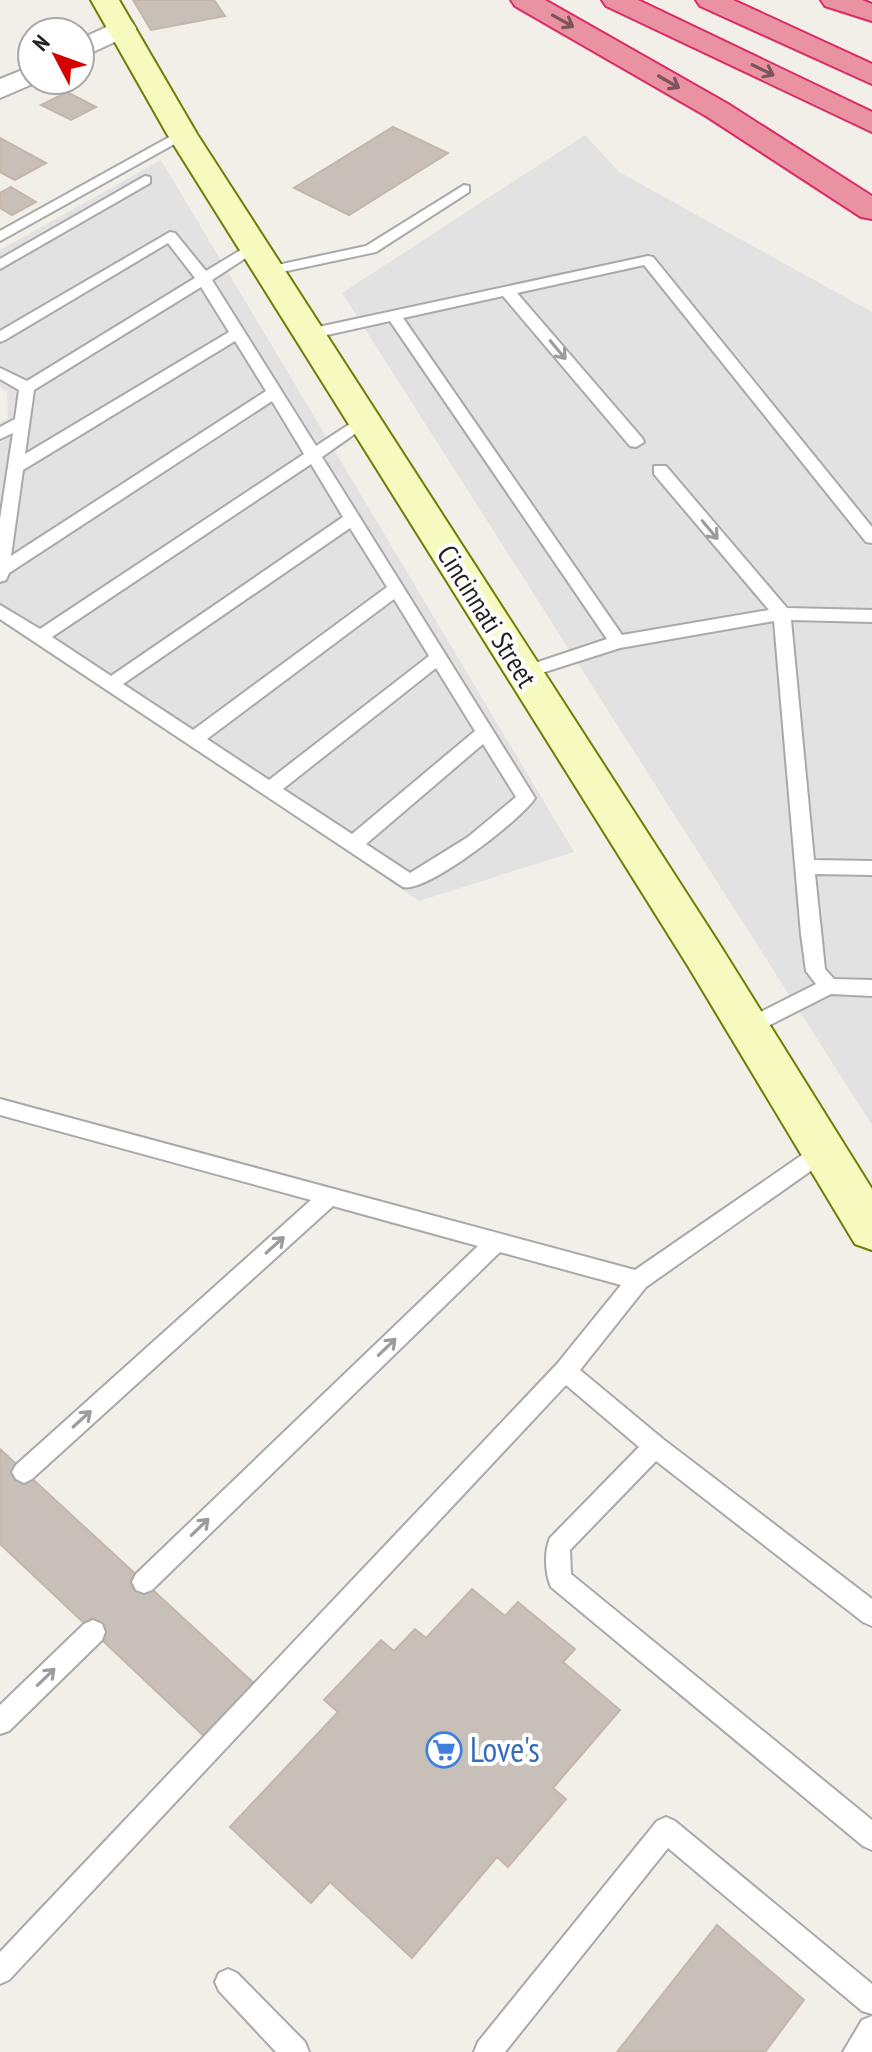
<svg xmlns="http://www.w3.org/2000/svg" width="872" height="2052" font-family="'PT Sans Narrow',sans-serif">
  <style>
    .parking { fill: #e2e2e2 }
    .building { fill: #c7bfb8; stroke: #c4b6ab; stroke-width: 2 }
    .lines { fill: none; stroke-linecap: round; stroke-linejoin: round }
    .lane-casing { stroke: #a9a9a9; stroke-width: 4 }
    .street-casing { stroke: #a9a9a9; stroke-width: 4 }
    .secondary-casing { stroke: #707d05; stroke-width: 4 }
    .highway-casing { stroke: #dc2a67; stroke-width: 4 }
    .lane { fill: #fff; fill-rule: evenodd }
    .street { fill: #fff; fill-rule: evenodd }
    .secondary { fill: #f7fabf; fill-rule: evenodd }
    .highway { fill: #e892a2; fill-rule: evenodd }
    .oneway { stroke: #7b545c }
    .oneway2 { stroke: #9c9c9c }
    .labels { text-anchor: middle; stroke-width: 8; stroke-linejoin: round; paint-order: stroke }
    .street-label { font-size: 28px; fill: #222; stroke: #fff }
    .near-shop-label { font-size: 34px; fill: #366cbe; stroke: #fff; text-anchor: start }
  </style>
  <rect width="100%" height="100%" fill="#f2efe9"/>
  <g class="parking">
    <polygon points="585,135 619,172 872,312 872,1125 342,293"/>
    <polygon points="161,160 574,852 419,901 0,614 0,423 8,418 7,392 0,387 0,250"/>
  </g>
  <g class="building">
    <polygon points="133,0 214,0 225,16 151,30"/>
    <polygon points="67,92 96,107 71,120 41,105"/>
    <polygon points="393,127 448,153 349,215 294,188"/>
    <polygon points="0,138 46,163 15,180 0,172"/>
    <polygon points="11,187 36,202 12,215 0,208 0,193"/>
    <polygon points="0,1449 257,1686 206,1738 0,1544"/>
    <polygon points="472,1589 505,1616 518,1602 575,1649 563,1662 620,1710 553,1788 566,1799 508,1867 497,1857 412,1958 330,1882 311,1903 230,1827 338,1712 324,1700 381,1640 394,1651 415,1629 426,1638"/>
    <polygon points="717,1925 804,2000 765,2052 617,2052"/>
  </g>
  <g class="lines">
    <defs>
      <g id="lane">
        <polygon points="182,130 187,131 187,137 0,241 0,231"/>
        <polygon points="145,176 150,177 150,183 0,269 0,259"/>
        <polygon points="464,185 469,186 469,192 376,252 268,275 261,271 268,267 366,246"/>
        <path d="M170,232L175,233L206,271L249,245H259L261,248L212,280L316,446L359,418H371L373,421L322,457L535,798C522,819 426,894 403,887L0,619V605L40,629L304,454L272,401L9,573L6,580L0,582V519L13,433L0,439V427L15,419L19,390L0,379V368L27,381L195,278L168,243L5,340L0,342V331ZM201,287L229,332L25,454L34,390ZM235,341L266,391L11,556L23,470ZM311,464L343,517L111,676L52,637ZM350,528L387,587L193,730L123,684ZM394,599L429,656L269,780L207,739ZM436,668L475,731L352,834L283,789ZM483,744L516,797L468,837L410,873L366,844Z"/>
        <polygon points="648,256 653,257 872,527 872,543 866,542 644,265 517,293 642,438 644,442 636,447 630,446 503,296 403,318 622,635 769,610 654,474 654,466 666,466 787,608 872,610 872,622 791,620 814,860 872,861 872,875 815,874 825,969 834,979 872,980 872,996 831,994 748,1036 741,1034 738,1028 741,1022 816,984 806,971 801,934 774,621 620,648 529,677 517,677 514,673 517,669 607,639 390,321 309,339 301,334 309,329"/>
        <path d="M0,1099L635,1270L818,1144L825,1141L832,1144L835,1150L832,1156L646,1287L580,1370L663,1439L872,1599V1626L863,1622L656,1461L570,1550L571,1574L872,1820V1850L863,1846L551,1587C545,1573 544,1552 550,1538L639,1447L566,1385L9,1980L0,1984V1952L557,1364L621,1285L500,1252L152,1590L144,1593L136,1590L132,1582L136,1574L478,1246L333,1206L32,1479L24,1483L16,1479L12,1472L16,1465L311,1200L0,1115Z"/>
        <polygon points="93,1620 102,1624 105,1632 102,1640 9,1731 0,1734 0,1705 84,1624"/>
        <polygon points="666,1817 675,1821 872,1984 872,2014 862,2011 668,1848 505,2052 474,2052 478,2042 657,1821"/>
        <polygon points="228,1969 237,1973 305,2042 309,2052 276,2052 219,1991 215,1982 219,1973"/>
        <polygon points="872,2016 872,2052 843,2052 862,2020"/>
      </g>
      <g id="street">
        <polygon points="122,20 132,22 136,28 132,34 80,58 80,39"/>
        <polygon points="32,66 32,80 42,80 0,98 0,79"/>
      </g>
      <polygon id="secondary" points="91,0 119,0 197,134 718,942 872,1189 872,1250 855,1244 688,966 167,134"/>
      <g id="highway">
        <polygon points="511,0 545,0 728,104 872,196 872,219 861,217 706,116 515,6"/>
        <polygon points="602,0 638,0 872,112 872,132 606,6"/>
        <polygon points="696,0 733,0 872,64 872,84 700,6"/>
        <polygon points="821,0 862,0 872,4 872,21 825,6"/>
      </g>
    </defs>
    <use href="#lane" class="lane-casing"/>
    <use href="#street" class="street-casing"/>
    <use href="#secondary" class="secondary-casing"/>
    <use href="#highway" class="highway-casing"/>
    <use href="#lane" class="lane"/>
    <use href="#street" class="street"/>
    <use href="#secondary" class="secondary"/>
    <use href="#highway" class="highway"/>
  </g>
  <defs><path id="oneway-shaft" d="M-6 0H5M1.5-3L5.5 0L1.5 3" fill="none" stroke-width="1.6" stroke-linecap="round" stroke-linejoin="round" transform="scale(2)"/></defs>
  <g class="oneway">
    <use href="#oneway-shaft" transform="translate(563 21) rotate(29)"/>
    <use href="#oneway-shaft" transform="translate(763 70) rotate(26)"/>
    <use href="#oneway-shaft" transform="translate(669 82) rotate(30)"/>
  </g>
  <g class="oneway2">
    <use href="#oneway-shaft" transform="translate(558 350) rotate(50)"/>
    <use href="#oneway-shaft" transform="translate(710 530) rotate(50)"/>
    <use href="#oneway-shaft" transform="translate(275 1245) rotate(-42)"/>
    <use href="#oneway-shaft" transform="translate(387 1347) rotate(-44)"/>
    <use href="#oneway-shaft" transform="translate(82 1419) rotate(-42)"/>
    <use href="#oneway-shaft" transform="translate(200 1527) rotate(-44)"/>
    <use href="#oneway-shaft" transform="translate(46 1677) rotate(-44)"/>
  </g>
  <defs>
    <symbol id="supermarket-ring" viewBox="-11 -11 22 22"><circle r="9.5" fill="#fff" stroke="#3f7fe0" stroke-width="1.5"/><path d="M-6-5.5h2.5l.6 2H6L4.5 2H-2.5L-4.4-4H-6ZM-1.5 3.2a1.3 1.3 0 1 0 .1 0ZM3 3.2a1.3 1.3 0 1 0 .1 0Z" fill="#3f7fe0"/></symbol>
  </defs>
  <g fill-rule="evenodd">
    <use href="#supermarket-ring" x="424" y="1730" width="40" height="40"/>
  </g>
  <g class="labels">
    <g class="street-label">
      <text transform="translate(487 616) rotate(58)" y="10">Cincinnati Street</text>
    </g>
    <g class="near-shop-label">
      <text x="470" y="1762">Love's</text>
    </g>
  </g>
  <g transform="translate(56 56) rotate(311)"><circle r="38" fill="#ffffff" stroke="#a7a7a7" stroke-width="2"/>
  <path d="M0-6L14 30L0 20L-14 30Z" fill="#d40000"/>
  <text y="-12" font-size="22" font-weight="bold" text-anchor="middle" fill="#222222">N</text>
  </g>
</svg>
